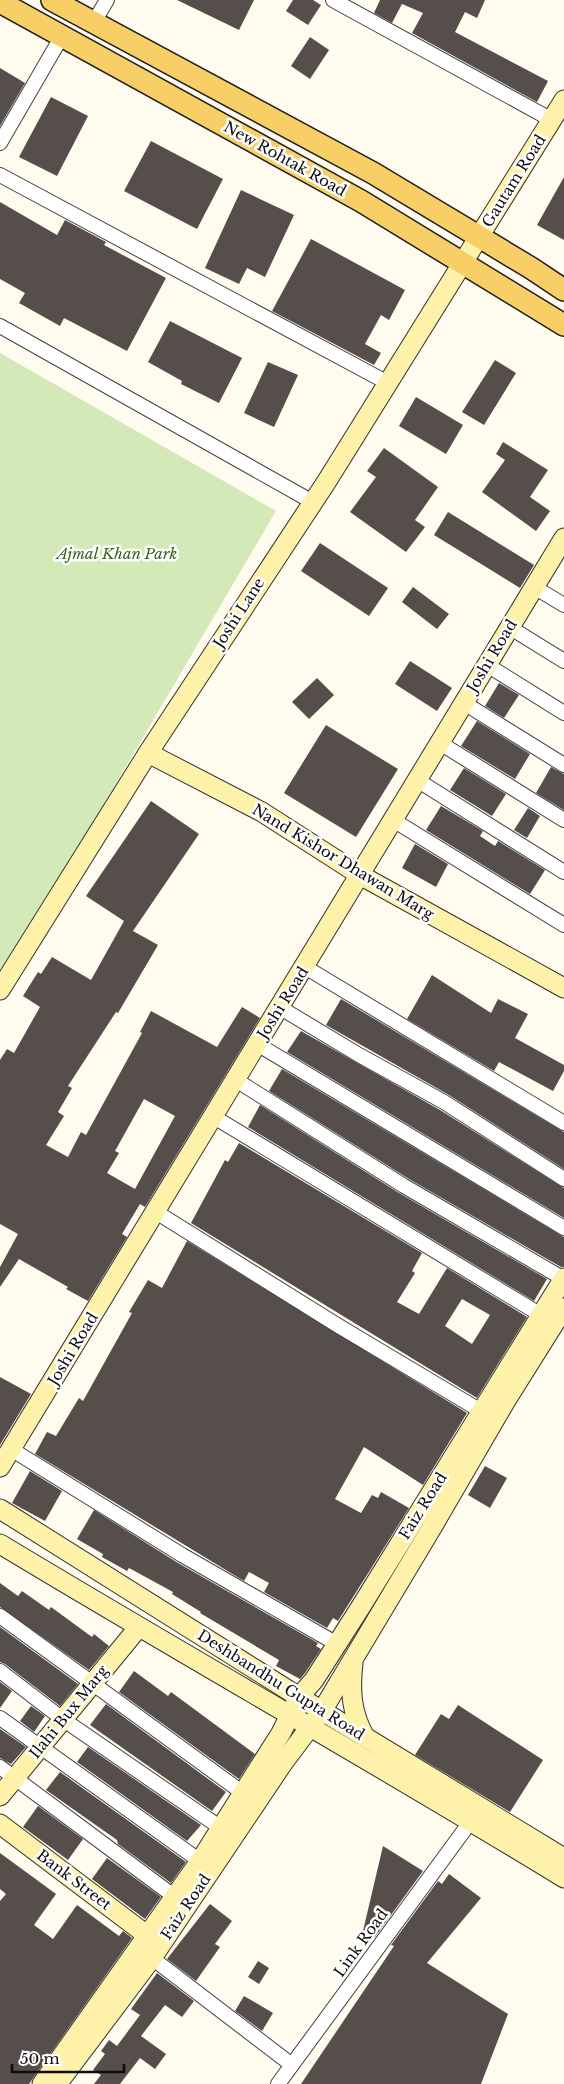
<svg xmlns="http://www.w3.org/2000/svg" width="564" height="2084" font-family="'Libre Baskerville',serif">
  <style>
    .green { fill: #d3e9b8 }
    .building { fill: #564e4a; fill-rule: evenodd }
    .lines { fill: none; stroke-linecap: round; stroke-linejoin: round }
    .street-casing { stroke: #414141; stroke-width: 16 }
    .secondary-casing { stroke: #303030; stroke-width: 21 }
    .primary-casing { stroke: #1f1f1f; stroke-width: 24 }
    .street { stroke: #fff; stroke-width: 14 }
    .secondary { stroke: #fef2aa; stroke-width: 19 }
    .primary { stroke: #f7cf66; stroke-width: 21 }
    .labels { text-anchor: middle; stroke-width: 5; stroke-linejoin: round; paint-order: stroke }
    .street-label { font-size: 15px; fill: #0e0e0e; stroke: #fff }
    .park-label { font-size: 15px; font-style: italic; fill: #2f651e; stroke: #fff }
  </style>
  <rect width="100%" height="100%" fill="#fffbee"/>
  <polygon class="green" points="0,353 276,511 0,981"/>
  <g class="building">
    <polygon points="177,0 254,0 239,30"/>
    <polygon points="293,0 313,0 321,5 308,25 286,11"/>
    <polygon points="380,0 485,0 477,18 465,12 455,32 548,81 537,102 412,33 423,13 402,4 392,23 374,13"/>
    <polygon points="310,37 329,50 310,79 291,66"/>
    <polygon points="0,68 25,83 0,126"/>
    <polygon points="51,97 88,116 57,176 19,157"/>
    <polygon points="151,141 223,179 197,229 124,191"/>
    <polygon points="564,177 564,240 537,225"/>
    <polygon points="241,190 294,215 265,277 247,268 239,284 205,268"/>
    <polygon points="0,202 57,235 65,220 106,242 104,245 166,278 127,351 64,318 60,326 19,303 25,293 0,279"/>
    <polygon points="311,239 405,290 389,320 381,315 365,344 381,353 374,365 272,311"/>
    <polygon points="170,321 242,358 219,403 181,384 182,381 148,362"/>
    <polygon points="495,360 516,373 484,425 462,412"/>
    <polygon points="268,362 298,375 274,427 244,413"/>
    <polygon points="416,397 463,425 446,454 399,426"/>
    <polygon points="503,442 548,470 530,497 550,511 536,531 482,492 505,460 496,454"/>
    <polygon points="384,448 438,487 415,520 425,527 406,552 350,512 376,477 367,471"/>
    <polygon points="448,512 534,565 520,588 434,535"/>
    <polygon points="320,543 388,588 369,616 301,571"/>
    <polygon points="413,587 449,614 437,629 402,602"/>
    <polygon points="410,661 452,688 437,711 395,684"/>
    <polygon points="317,678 334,695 309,719 292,702"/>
    <polygon points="499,683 519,695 504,718 485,706"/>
    <polygon points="477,721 530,754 515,779 461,746"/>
    <polygon points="326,725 398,769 356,837 284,793"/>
    <polygon points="551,767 564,774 564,810 536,793"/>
    <polygon points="464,768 506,794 492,816 450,790"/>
    <path d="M151,801L199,834L133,931L158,945L118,1013L116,1012L68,1086L72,1088L58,1112L64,1116L46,1145L68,1157L81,1132L86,1135L142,1033L140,1032L151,1011L217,1047L242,1007L260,1018L145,1207L140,1204L122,1234L127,1237L88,1301L66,1289L68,1287L19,1259L0,1287V1267L18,1234L0,1224V1060L7,1049L14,1053L40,1007L23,996L38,972L41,974L52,957L91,980L124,921L86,896ZM144,1099L175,1116L135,1189L107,1173L119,1153L115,1151Z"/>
    <polygon points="441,806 483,831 480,836 495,846 498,841 545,870 530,894 426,830"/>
    <polygon points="528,808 540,816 527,838 514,830"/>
    <polygon points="415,844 448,864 436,887 402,868"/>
    <polygon points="432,975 491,1013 498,999 528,1014 515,1038 564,1065 564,1071 553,1091 499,1062 494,1071 407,1019"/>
    <polygon points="341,999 564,1132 564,1169 449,1095 326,1025"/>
    <polygon points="301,1031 440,1110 564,1188 564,1218 287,1052"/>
    <polygon points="282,1069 564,1237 564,1267 561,1267 409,1179 269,1091"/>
    <polygon points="260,1105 399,1193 547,1279 534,1301 248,1127"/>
    <path d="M239,1143L422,1253L412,1271L415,1273L397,1302L419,1314L447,1268L527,1317L477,1398L191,1223L225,1160L228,1162ZM462,1299L490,1315L472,1344L445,1326Z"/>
    <polygon points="187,1241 467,1413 423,1485 364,1447 335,1499 361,1513 372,1495 378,1498 381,1492 409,1508 338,1621 333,1618 327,1628 264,1592 269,1583 249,1572 244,1581 35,1454 47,1432 56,1436 79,1398 83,1401 132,1313 129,1312 148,1280 162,1288"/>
    <polygon points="0,1377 31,1394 0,1445"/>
    <polygon points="485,1466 507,1478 490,1508 468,1495"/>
    <polygon points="30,1471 62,1491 45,1521 12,1503"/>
    <polygon points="94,1510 178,1563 318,1643 316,1646 321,1649 305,1673 300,1679 276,1666 279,1660 200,1613 201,1612 172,1594 173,1592 129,1568 127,1571 102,1557 103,1554 77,1539"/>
    <polygon points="0,1583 18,1596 22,1591 49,1610 51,1607 92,1637 94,1634 109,1646 89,1670 0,1607"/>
    <polygon points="0,1627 78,1684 60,1706 5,1664 0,1662"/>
    <polygon points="134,1671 168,1696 171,1692 255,1754 239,1779 119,1692"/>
    <polygon points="0,1682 12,1691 0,1708"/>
    <polygon points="106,1704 226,1792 212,1811 90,1725"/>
    <polygon points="458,1705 543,1760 510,1812 415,1755 441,1714 449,1719"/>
    <polygon points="31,1706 45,1716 34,1732 20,1721"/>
    <polygon points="0,1729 26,1747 11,1764 0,1758"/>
    <polygon points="88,1747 201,1825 187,1841 77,1762"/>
    <polygon points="60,1772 186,1862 171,1883 118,1844 117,1840 46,1790"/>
    <polygon points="38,1806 83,1839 68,1860 23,1827"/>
    <polygon points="383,1846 423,1871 375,1937 363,1931"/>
    <polygon points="0,1853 56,1894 34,1925 53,1939 77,1905 119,1936 123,1931 132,1938 29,2084 0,2084 0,1901 6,1894 0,1889"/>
    <polygon points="107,1858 161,1897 145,1919 92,1879"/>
    <polygon points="449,1874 481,1898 427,1963 508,2014 481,2084 301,2084 394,1946 391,1945 438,1881 442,1884"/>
    <polygon points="210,1904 232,1921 215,1944 220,1947 196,1981 167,1959"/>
    <polygon points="258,1961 269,1968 259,1984 248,1977"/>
    <polygon points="157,1973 194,2001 182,2017 165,2005 141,2036 166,2054 155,2069 140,2058 120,2084 94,2084 101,2075 93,2070 105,2054 101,2051 109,2040 117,2046 140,2015 131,2009"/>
    <polygon points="244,1996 273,2013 262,2031 235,2011"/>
  </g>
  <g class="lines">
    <defs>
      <g id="street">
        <polyline points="333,0 552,120"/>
        <polyline points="94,22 107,0"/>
        <polyline points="0,143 62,36"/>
        <polyline points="0,175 388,383"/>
        <polyline points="0,326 311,501"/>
        <polyline points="534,587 564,605"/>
        <polyline points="509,627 564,661"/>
        <polyline points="487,665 564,713"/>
        <polyline points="464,703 564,765"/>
        <polyline points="440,743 564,820"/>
        <polyline points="417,780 564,872"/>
        <polyline points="393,820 564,925"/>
        <polyline points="305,967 564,1123"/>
        <polyline points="279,1007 359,1055 444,1102 564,1179"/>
        <polyline points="257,1044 564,1228"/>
        <polyline points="236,1080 404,1186 564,1279"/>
        <polyline points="214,1117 541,1315"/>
        <polyline points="156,1212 337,1325 481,1411"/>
        <polyline points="11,1449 182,1555 337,1644"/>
        <polyline points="0,1616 243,1793"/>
        <polyline points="0,1671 64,1720 221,1828"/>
        <polyline points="0,1718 200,1861"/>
        <polyline points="0,1767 175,1897"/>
        <polyline points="152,1958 292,2065"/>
        <polyline points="278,2084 471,1821"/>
      </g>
      <g id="secondary">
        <polyline points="148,753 262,812 360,875 564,988"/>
        <polyline points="0,990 148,753 327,481 564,100"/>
        <polyline points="0,1467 564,538"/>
        <polyline points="0,1509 299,1697 564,1858"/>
        <path d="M0,1544C187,1657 378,1764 564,1878"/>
        <path d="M353,1663C350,1690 351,1713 365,1737"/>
        <polyline points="0,1796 138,1628"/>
        <polyline points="0,1824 148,1936"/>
        <polyline points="58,2083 152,1958 283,1763 322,1711 434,1524 505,1402 564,1308"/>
        <polyline points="42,2084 200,1861 281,1733 299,1697 314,1680 360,1608 564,1278"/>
      </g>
      <g id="primary">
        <polyline points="52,0 373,173 531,268 564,290"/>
        <polyline points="0,2 361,201 564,325"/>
      </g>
    </defs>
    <use href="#street" class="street-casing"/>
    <use href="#secondary" class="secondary-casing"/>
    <use href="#primary" class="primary-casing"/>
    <use href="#street" class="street"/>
    <use href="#secondary" class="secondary"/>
    <use href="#primary" class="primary"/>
  </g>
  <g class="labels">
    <g class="street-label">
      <text transform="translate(285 159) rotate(29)" y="5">New Rohtak Road</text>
      <text transform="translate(514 181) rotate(-58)" y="5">Gautam Road</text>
      <text transform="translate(239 613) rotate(-57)" y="5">Joshi Lane</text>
      <text transform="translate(492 656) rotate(-59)" y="5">Joshi Road</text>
      <text transform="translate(343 862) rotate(31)" y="5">Nand Kishor Dhawan Marg</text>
      <text transform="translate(283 1003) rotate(-58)" y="5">Joshi Road</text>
      <text transform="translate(73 1349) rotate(-59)" y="5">Joshi Road</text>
      <text transform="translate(423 1506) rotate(-58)" y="5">Faiz Road</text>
      <text transform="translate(281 1685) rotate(32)" y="5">Deshbandhu Gupta Road</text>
      <text transform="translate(69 1712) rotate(-51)" y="5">Ilahi Bux Marg</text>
      <text transform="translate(74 1880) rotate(37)" y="5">Bank Street</text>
      <text transform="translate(186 1907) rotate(-56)" y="5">Faiz Road</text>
      <text transform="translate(361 1943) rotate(-54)" y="5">Link Road</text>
    </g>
    <g class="park-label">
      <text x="117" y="559">Ajmal Khan Park</text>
    </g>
  </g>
  <path d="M12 2064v8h112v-8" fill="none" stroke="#0e0e0e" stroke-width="2.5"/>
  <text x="20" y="2064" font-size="15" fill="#0e0e0e" stroke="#ffffff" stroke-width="4" paint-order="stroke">50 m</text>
</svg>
